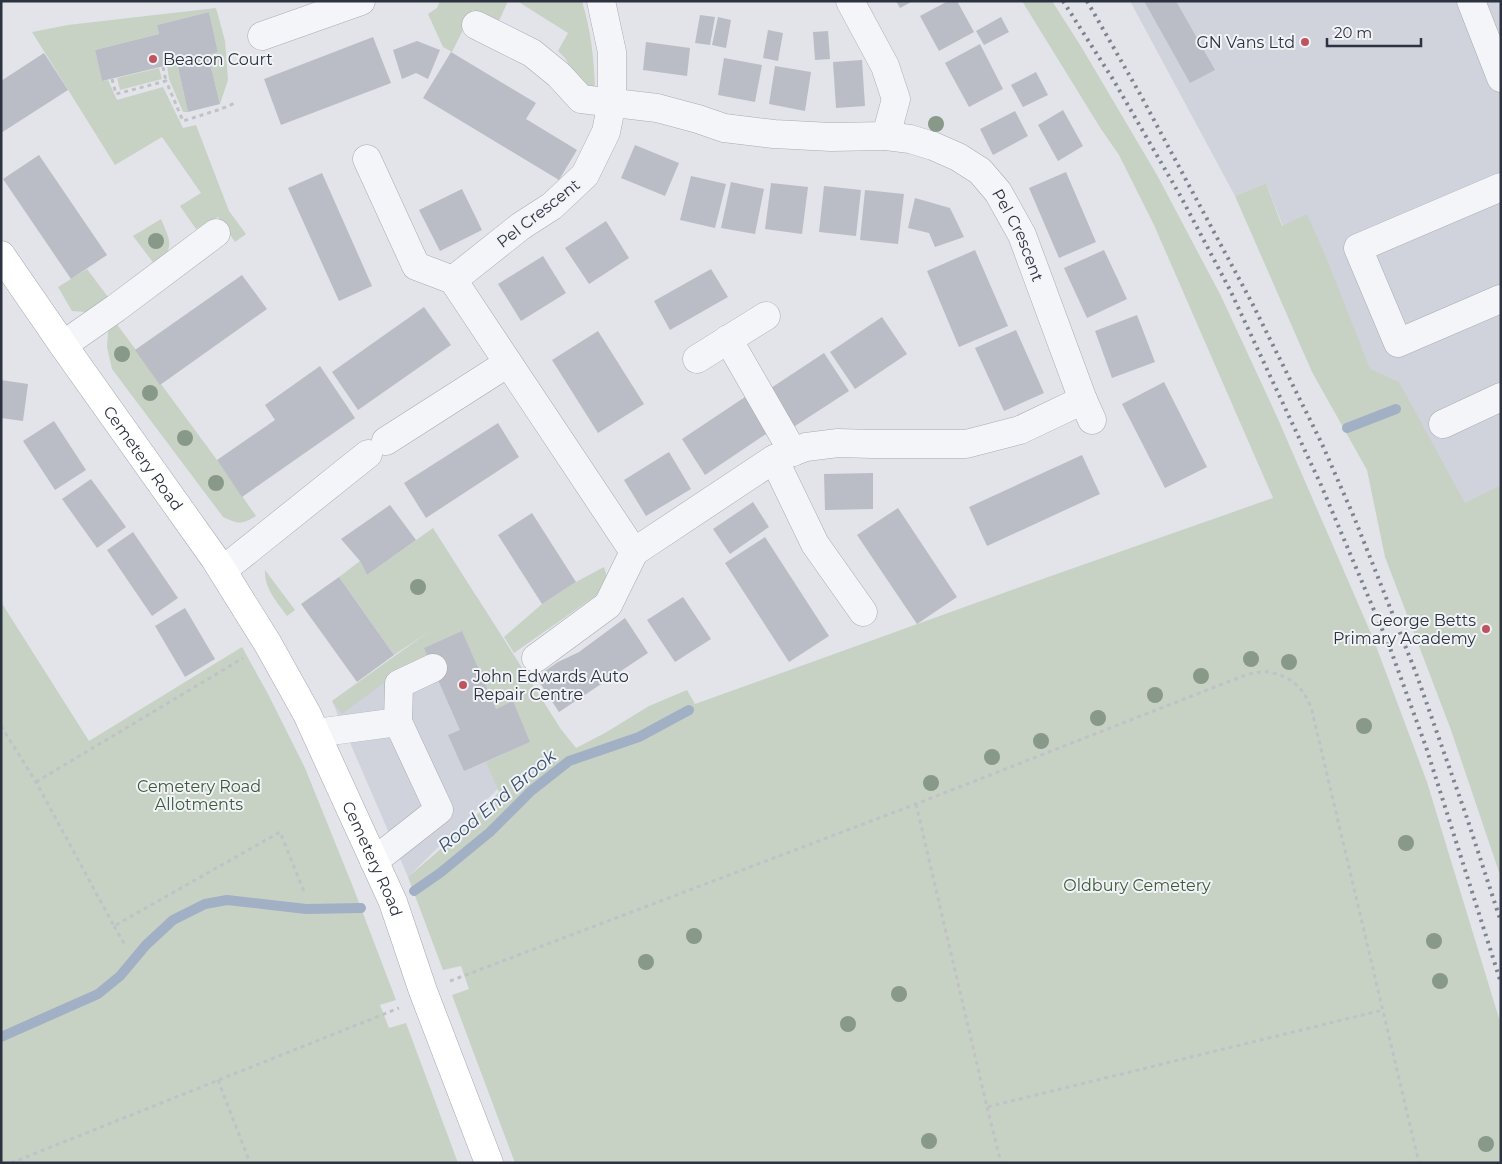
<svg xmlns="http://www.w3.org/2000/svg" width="1502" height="1164" font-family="Montserrat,sans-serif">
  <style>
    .built { fill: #d0d3db }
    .green { fill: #c7d2c4 }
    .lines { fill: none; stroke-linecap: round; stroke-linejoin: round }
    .stream { stroke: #a1b0c5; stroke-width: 10 }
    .building { fill: #babdc5 }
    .minor-casing { stroke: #a8abb3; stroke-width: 29 }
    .major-casing { stroke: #a3a8b3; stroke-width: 29 }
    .path { stroke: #c0c2c8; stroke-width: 3; stroke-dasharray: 4 4; stroke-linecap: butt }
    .minor { stroke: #f4f5f8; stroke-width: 28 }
    .major { stroke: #fff; stroke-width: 28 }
    .rail { stroke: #7d8391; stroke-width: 4; stroke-dasharray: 2.5 5; stroke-linecap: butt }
    .tree { fill: #889889 }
    .poi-dot { fill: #c0545e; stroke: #f1f3f6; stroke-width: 2 }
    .labels { text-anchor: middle; stroke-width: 4; stroke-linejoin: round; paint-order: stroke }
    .poi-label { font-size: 16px; fill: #2c323f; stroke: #f1f3f6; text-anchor: end }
    .street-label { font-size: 16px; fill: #2c323f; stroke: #f1f3f6 }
    .park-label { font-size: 16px; fill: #3e593b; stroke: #f1f3f6 }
    .water-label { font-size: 18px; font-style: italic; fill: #3a4e6f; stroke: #f1f3f6 }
  </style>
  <rect width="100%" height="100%" fill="#e2e4e9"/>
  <g class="built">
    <polygon points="1130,1 1501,1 1501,485 1425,525 1345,385 1266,183 1235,196"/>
    <polygon points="477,597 560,728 408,877 332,701"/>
  </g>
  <g class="green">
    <polygon points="440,1 508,1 498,23 473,10 452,52 443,47 428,14 437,8"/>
    <path d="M517,1H582C591,32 594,57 595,89L579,82L565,58L558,51L568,33Z"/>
    <polygon points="1022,1 1052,1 1082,48 1157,175 1221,296 1278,419 1373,638 1427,782 1501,1025 1501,1163 515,1163 452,995 469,989 461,966 443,970 408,877 457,835 499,792 486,762 530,742 513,702 496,709 462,631 424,648 430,661 381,685 342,714 332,701 433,629 394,655 339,577 360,561 367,575 433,528 560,728 576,748 605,733 649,706 687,690 695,704 1051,576 1273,498 1154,225 1119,155 1101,129"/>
    <polygon points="216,8 225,41 228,80 220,104 208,55 218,52 209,12 157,25 159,34 95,50 102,81 108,80 117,100 163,87 183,128 196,125 229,211 246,234 235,242 218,217 196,229 180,206 201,193 162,137 115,165 32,32 68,25"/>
    <polygon points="177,63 188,112 183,112 169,79 167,66"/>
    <polygon points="159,68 162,79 120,90 117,78"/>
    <polygon points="1266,183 1282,226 1307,214 1328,262 1370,369 1399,382 1465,503 1501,485 1501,878 1451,730 1385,557 1367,470 1312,372 1235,196"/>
    <path d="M161,219C170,241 176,248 155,265L133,236Z"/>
    <polygon points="87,269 108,297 86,312 72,311 58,287"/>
    <path d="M116,323L217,460L256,516C241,525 238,524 223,517L112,369L107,347L108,332Z"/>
    <polygon points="604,567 607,577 601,592 514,653 504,637 542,604 576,582"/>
    <path d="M265,570L295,610L287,616C277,602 264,588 265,570Z"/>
    <polygon points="1,602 89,741 242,647 268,694 305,768 353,887 396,1000 380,1005 389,1028 406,1023 458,1163 1,1163"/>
  </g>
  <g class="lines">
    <g class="stream">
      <polyline points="1347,428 1396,409"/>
      <polyline points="414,891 440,873 490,832 531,791 569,761 639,737 689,710"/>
      <polyline points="1,1037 98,994 120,976 146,945 173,920 205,904 227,900 306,909 361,908"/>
    </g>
  </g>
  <g class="building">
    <polygon points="896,1 913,1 900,8"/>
    <polygon points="948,1 957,1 974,32 939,51 920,16"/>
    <polygon points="1144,1 1176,1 1215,70 1190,83"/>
    <polygon points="209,12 218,52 208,55 220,104 188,112 177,63 102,81 95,50 159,34 157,25"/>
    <polygon points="700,15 715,17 710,45 695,43"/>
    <polygon points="718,17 731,20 726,48 712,45"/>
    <polygon points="1001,17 1009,32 984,45 976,31"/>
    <polygon points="768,30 783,33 778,61 763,58"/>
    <polygon points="828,31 830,59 815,60 813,32"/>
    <polygon points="373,37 391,83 281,125 264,79"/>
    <polygon points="417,41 440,50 428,79 416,73 402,79 393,50"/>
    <polygon points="646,42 690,48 687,76 643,70"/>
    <polygon points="980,44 1003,89 969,107 945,63"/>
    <polygon points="451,52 536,103 526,119 577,150 559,180 423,98"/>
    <polygon points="44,53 68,90 1,133 1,81"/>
    <polygon points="724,58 762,65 755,102 718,95"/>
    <polygon points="862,60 865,106 836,108 833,62"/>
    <polygon points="775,66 811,72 805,111 769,104"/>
    <polygon points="1036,72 1048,95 1023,107 1011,85"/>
    <polygon points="1063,110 1083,146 1058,161 1038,125"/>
    <polygon points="1015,111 1028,136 993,155 980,129"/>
    <polygon points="635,145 679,163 665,196 621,178"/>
    <polygon points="39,155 107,255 71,279 3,179"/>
    <polygon points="1066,172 1096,242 1059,258 1029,188"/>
    <polygon points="322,173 372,286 339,301 288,188"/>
    <polygon points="691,176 726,184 715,228 680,220"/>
    <polygon points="731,182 764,189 755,234 721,228"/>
    <polygon points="771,183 808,187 802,234 765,229"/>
    <polygon points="824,186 861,190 856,236 819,232"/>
    <polygon points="462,189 482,230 440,251 419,210"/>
    <polygon points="865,190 904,194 898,244 860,240"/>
    <polygon points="915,198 950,208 964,237 935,247 929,233 908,228"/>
    <polygon points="606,221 629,258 589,284 565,248"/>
    <polygon points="975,250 1008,326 959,347 927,271"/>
    <polygon points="1104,250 1127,299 1087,318 1064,268"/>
    <polygon points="543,256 566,293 521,321 498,284"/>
    <polygon points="711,269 728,297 670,330 654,301"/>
    <polygon points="242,275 267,309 160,385 135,350"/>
    <polygon points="424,307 451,345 358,410 332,372"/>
    <polygon points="1137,315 1155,362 1112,378 1095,331"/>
    <polygon points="882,317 907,354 855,389 830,352"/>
    <polygon points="1016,330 1044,393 1004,411 975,348"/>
    <polygon points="598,331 644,404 598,433 552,360"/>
    <polygon points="824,353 849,391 792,428 768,390"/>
    <polygon points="320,366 355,418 242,497 217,460 275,420 265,405"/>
    <polygon points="1,380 28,384 23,421 1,418"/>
    <polygon points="1164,382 1207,467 1165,488 1122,404"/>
    <polygon points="745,397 769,432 705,475 682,439"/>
    <polygon points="54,421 86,470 55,490 23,441"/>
    <polygon points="498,423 519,457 426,518 404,483"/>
    <polygon points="669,452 691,489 646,516 624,480"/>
    <polygon points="1082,455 1100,494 987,546 969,507"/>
    <polygon points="873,473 873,509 825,510 824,474"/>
    <polygon points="91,479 126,527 97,548 62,499"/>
    <polygon points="753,502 769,527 730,554 713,529"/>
    <polygon points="390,505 416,540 367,575 360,561 341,539"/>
    <polygon points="898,508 957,597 917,624 857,535"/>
    <polygon points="532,513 576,582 542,604 498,535"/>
    <polygon points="133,532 178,598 152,616 107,550"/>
    <polygon points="765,537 829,636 789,662 725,563"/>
    <polygon points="339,577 394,655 357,682 301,604"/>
    <polygon points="683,597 711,639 675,662 647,620"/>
    <polygon points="185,608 215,659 185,677 155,626"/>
    <polygon points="625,618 648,653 559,712 536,677 558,662 579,652"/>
    <polygon points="462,631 496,709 513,701 530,742 464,771 448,735 460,730 424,648"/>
  </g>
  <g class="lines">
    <defs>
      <g id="minor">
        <polyline points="601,1 612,52 612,102 606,132 585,175 552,206 521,226 453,280 634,552 774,459 806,447 838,443 872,444 966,444 1020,430 1083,400"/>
        <polyline points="850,1 885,66 896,99 886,136"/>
        <polyline points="1471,1 1501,78"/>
        <path id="s1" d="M476,25L532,53L559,75L581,99L657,108L698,119L724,128L774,134L831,137L886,136L910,139L933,146L958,157L980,171L998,192L1022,235L1083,400L1092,420"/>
        <polyline points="262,36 361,1"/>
        <polyline points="367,159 416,266 453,280"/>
        <polyline points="1500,299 1398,343 1358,248 1501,187"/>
        <polyline points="728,339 793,452"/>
        <polyline points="63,345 116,308 216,233"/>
        <polyline points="697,359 766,316"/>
        <polyline points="1443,424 1501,397"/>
        <polyline points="386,441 508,363"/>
        <polyline points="774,459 815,544 863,612"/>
        <polyline points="223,570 368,454"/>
        <polyline points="536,658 608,605 634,552"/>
        <polyline points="316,733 398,722 399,684 433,668"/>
        <polyline points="374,861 439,810 398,722"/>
      </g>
      <g id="major">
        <path id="s2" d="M1,255L63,345L215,559L268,644L307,714L393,902L423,991L489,1163"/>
      </g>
    </defs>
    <use href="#minor" class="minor-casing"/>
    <use href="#major" class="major-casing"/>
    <g class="path">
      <polyline points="163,67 166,81"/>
      <polyline points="112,79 116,94 166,81 183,121 221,109 235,103"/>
      <polyline points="1,726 36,782 114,926 280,832 305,894"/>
      <polyline points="36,782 243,658"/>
      <polyline points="916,804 987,1107 1383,1010"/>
      <polyline points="114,926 126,947"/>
      <path d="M450,981L916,804L1248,674C1255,673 1262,671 1268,672C1292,676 1305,689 1312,711L1419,1163"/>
      <polyline points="218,1080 250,1163"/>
      <polyline points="987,1107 1001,1163"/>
      <polyline points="11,1163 399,1008"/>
    </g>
    <use href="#minor" class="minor"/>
    <use href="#major" class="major"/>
    <g class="rail">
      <polyline points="1063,1 1114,81 1181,197 1230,290 1321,485 1390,648 1426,747 1501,983"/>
      <polyline points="1087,1 1140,94 1252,303 1322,444 1354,517 1416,673 1467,818 1501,922"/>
    </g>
  </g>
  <g class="tree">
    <circle cx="936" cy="124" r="8"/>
    <circle cx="156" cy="241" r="8"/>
    <circle cx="122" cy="354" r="8"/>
    <circle cx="150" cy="393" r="8"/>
    <circle cx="185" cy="438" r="8"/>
    <circle cx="216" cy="483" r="8"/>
    <circle cx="418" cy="587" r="8"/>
    <circle cx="1251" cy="659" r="8"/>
    <circle cx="1289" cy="662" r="8"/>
    <circle cx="1201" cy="676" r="8"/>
    <circle cx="1155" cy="695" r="8"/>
    <circle cx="1098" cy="718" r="8"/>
    <circle cx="1364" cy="726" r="8"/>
    <circle cx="1041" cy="741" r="8"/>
    <circle cx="992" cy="757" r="8"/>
    <circle cx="931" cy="783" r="8"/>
    <circle cx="1406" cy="843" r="8"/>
    <circle cx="694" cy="936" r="8"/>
    <circle cx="1434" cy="941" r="8"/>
    <circle cx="646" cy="962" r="8"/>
    <circle cx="1440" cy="981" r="8"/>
    <circle cx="899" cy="994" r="8"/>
    <circle cx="848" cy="1024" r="8"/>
    <circle cx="929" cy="1141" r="8"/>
    <circle cx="1486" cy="1144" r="8"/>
  </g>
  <g class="poi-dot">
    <circle cx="1305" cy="42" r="5"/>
    <circle cx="153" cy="59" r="5"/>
    <circle cx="1486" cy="629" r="5"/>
    <circle cx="463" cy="685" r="5"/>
  </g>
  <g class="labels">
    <g class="poi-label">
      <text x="1295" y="48">GN Vans Ltd</text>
      <text x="163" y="65" text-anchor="start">Beacon Court</text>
      <text x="1476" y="626">George Betts<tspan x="1476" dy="18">Primary Academy</tspan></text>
      <text x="473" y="682" text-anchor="start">John Edwards Auto<tspan x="473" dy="18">Repair Centre</tspan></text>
    </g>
    <g class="street-label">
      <text transform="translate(538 213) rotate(-38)" y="6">Pel Crescent</text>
      <text dy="6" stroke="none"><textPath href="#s1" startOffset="616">Pel Crescent</textPath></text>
      <text dy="6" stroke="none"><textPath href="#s2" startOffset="248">Cemetery Road</textPath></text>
      <text dy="6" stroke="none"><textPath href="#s2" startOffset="711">Cemetery Road</textPath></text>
    </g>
    <g class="park-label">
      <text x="199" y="792">Cemetery Road<tspan x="199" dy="18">Allotments</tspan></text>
      <text x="1137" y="891">Oldbury Cemetery</text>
    </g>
    <g class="water-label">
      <text transform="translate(497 801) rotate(-40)" y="6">Rood End Brook</text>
    </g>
  </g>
  <rect width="1502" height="1164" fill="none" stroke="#2c323f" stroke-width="5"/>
  <path d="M1327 38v8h94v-8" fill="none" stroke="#2c323f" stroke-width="2.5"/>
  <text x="1334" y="38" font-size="15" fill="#2c323f" stroke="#f1f3f6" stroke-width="4" paint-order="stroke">20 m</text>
</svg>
